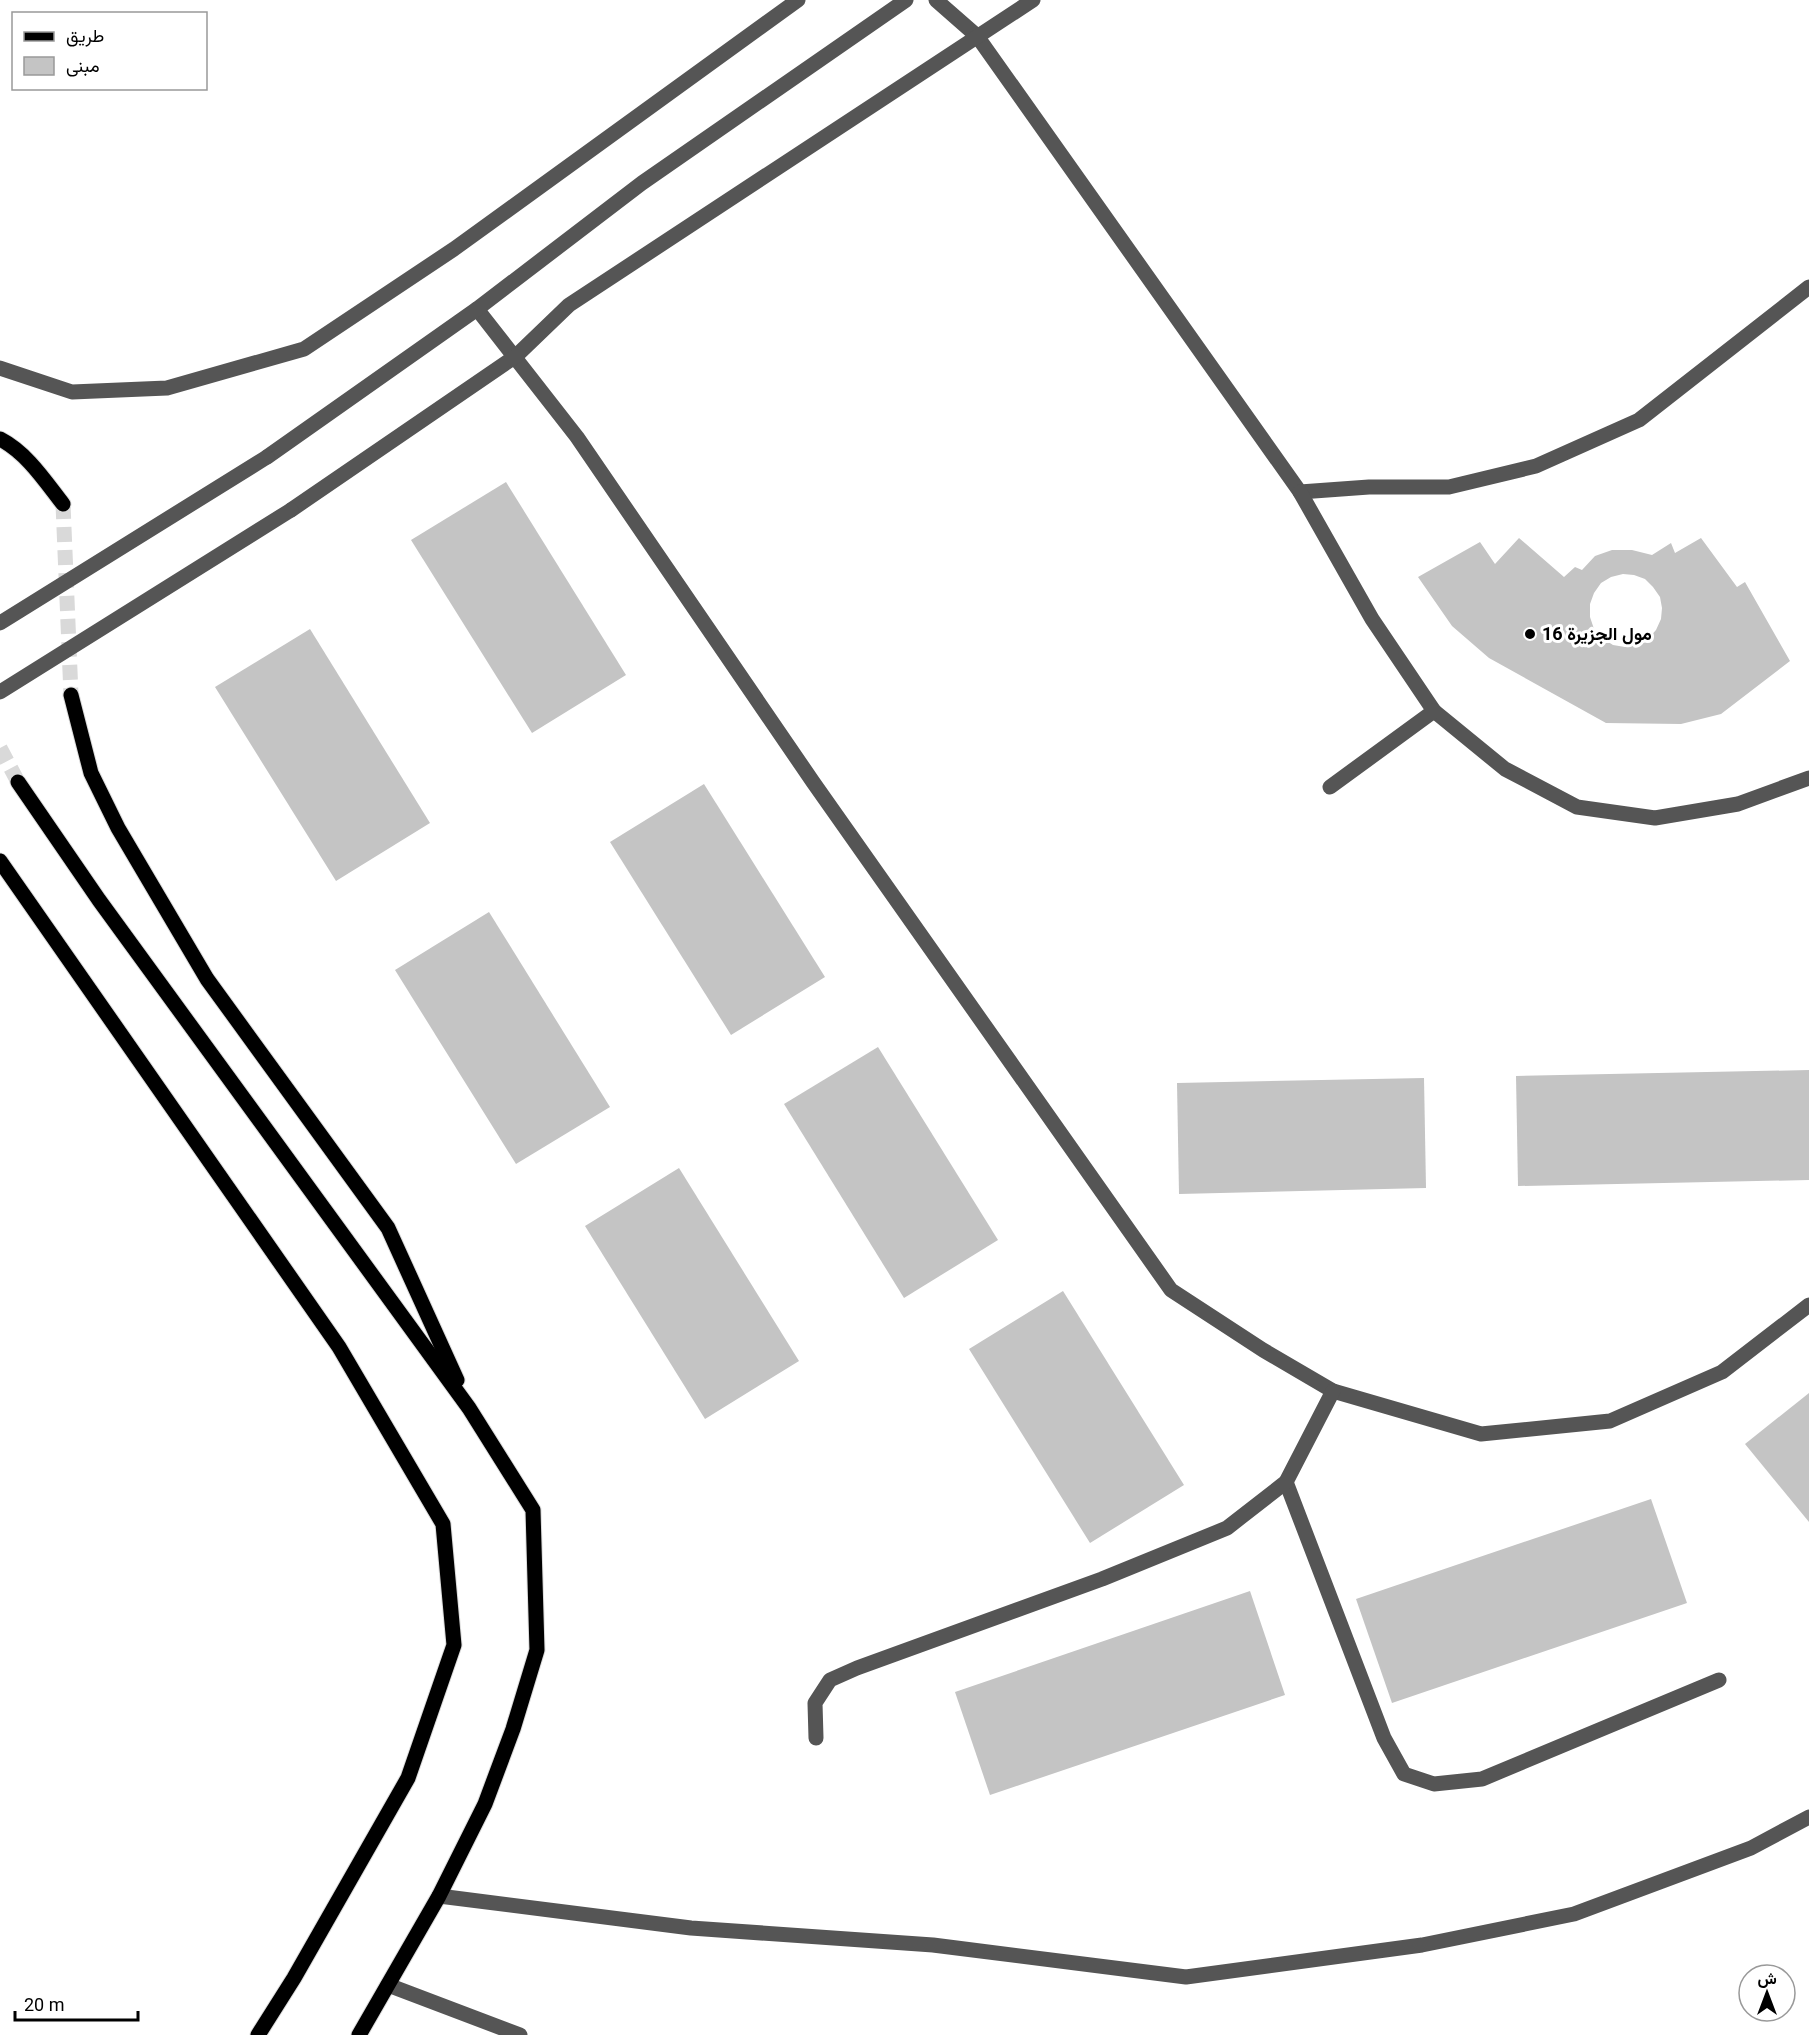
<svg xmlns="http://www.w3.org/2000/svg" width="1809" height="2035" font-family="Roboto,Vazirmatn,sans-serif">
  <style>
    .building { fill: #c4c4c4; fill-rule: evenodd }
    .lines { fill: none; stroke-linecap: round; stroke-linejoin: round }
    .major-tunnel { stroke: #d9d9d9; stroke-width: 15; stroke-dasharray: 15 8; stroke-linecap: butt }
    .major-casing { stroke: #dbdbdb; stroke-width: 17 }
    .minor { stroke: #555; stroke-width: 15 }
    .major { stroke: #000; stroke-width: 15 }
    .minor-bridge { stroke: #555; stroke-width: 15 }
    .poi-dot { fill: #000; stroke: #fff; stroke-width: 2 }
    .labels { text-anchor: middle; stroke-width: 6; stroke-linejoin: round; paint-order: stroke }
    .poi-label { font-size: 18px; font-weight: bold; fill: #000; stroke: #fff; text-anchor: start }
  </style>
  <rect width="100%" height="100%" fill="#fff"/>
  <g class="building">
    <polygon points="506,482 626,675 532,733 411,540"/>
    <path d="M1519,538L1564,577L1575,567L1582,570L1595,556L1612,550H1632L1652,555L1671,543L1675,553L1701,538L1737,587L1745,582L1790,661L1721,714L1681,724L1606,723L1489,658L1452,626L1418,577L1480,542L1495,564ZM1623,574L1634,575L1645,579L1653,587L1660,597L1662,608L1661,619L1656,630L1648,639L1637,645L1625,647L1613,645L1602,638L1594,629L1590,617V604L1594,593L1601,583L1611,577Z"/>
    <polygon points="310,629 430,823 336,881 215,687"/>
    <polygon points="704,784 825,977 731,1035 610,842"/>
    <polygon points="489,912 610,1107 516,1164 395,970"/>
    <polygon points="878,1047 998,1240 904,1298 784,1104"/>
    <polygon points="1809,1070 1809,1180 1518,1186 1516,1076"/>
    <polygon points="1424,1078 1426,1188 1179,1194 1177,1083"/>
    <polygon points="679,1168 799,1361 705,1419 585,1226"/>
    <polygon points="1063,1291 1184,1485 1090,1543 969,1349"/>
    <polygon points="1809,1393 1809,1522 1745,1444"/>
    <polygon points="1651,1499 1687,1603 1392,1703 1356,1599"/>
    <polygon points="1250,1591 1285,1695 990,1795 955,1692"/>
  </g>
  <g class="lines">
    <g class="major-tunnel">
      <polyline points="63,504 71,695"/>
      <polyline points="0,748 18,782"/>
    </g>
    <defs>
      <g id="major">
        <path d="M0,439C27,453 45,481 63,504"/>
        <polyline points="71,695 91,773 118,828 207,979 388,1228 457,1380"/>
        <polyline points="18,782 99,900 469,1408 533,1510 537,1650 513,1729 485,1804 439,1896 359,2035"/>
        <polyline points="0,861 339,1347 443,1524 454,1645 408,1778 294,1978 258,2035"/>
      </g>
    </defs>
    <use href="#major" class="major-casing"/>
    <g class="minor">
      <polyline points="936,0 977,36 1300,492 1369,487 1449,487 1536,466 1639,420 1809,287"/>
      <polyline points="477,309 577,437 813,782 1171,1290 1263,1350 1333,1391 1481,1434 1610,1421 1722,1372 1809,1305"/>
      <polyline points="0,368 72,392 167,388 304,349 454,249 798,0"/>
      <polyline points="267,457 477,309 642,183 906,0"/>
      <polyline points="1300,492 1372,619 1434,711 1505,769 1577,807 1655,818 1738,804 1809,778"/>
      <polyline points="291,510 516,356 569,305 1033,0"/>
      <polyline points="1330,787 1434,711"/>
      <polyline points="1286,1482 1384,1738 1404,1774 1434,1784 1482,1779 1719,1680"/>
      <polyline points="816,1738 815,1703 830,1680 857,1668 1102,1579 1227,1528 1286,1482 1333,1391"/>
      <polyline points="439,1896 691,1928 933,1945 1186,1977 1422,1945 1574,1914 1751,1848 1809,1817"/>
      <polyline points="388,1985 520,2035"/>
    </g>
    <use href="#major" class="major"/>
    <g class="minor-bridge">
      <polyline points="0,623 267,457"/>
      <polyline points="0,692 291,510"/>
    </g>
  </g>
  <circle class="poi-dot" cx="1530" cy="634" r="6"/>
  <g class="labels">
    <g class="poi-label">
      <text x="1542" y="640">مول الجزيرة 16</text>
    </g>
  </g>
  <rect x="12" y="12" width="195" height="78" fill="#ffffff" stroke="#999999" stroke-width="1.5"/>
  <rect x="24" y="32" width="30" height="9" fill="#000000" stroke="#999999" stroke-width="1.5"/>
  <text x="66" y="42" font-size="18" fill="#000000">طريق</text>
  <rect x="24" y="57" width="30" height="18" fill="#c4c4c4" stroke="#999999" stroke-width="1.5"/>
  <text x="66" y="72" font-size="18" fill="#000000">مبنى</text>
  <g transform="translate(1767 1993)"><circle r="28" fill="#ffffff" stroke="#999999" stroke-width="1.5"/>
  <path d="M0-4.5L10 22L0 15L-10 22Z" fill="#000000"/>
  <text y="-9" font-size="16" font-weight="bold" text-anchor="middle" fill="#000000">ش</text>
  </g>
  <path d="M15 2011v9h123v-9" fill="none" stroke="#000000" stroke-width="3"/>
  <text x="24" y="2011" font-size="18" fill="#000000" stroke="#ffffff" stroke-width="4.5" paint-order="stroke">20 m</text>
</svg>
